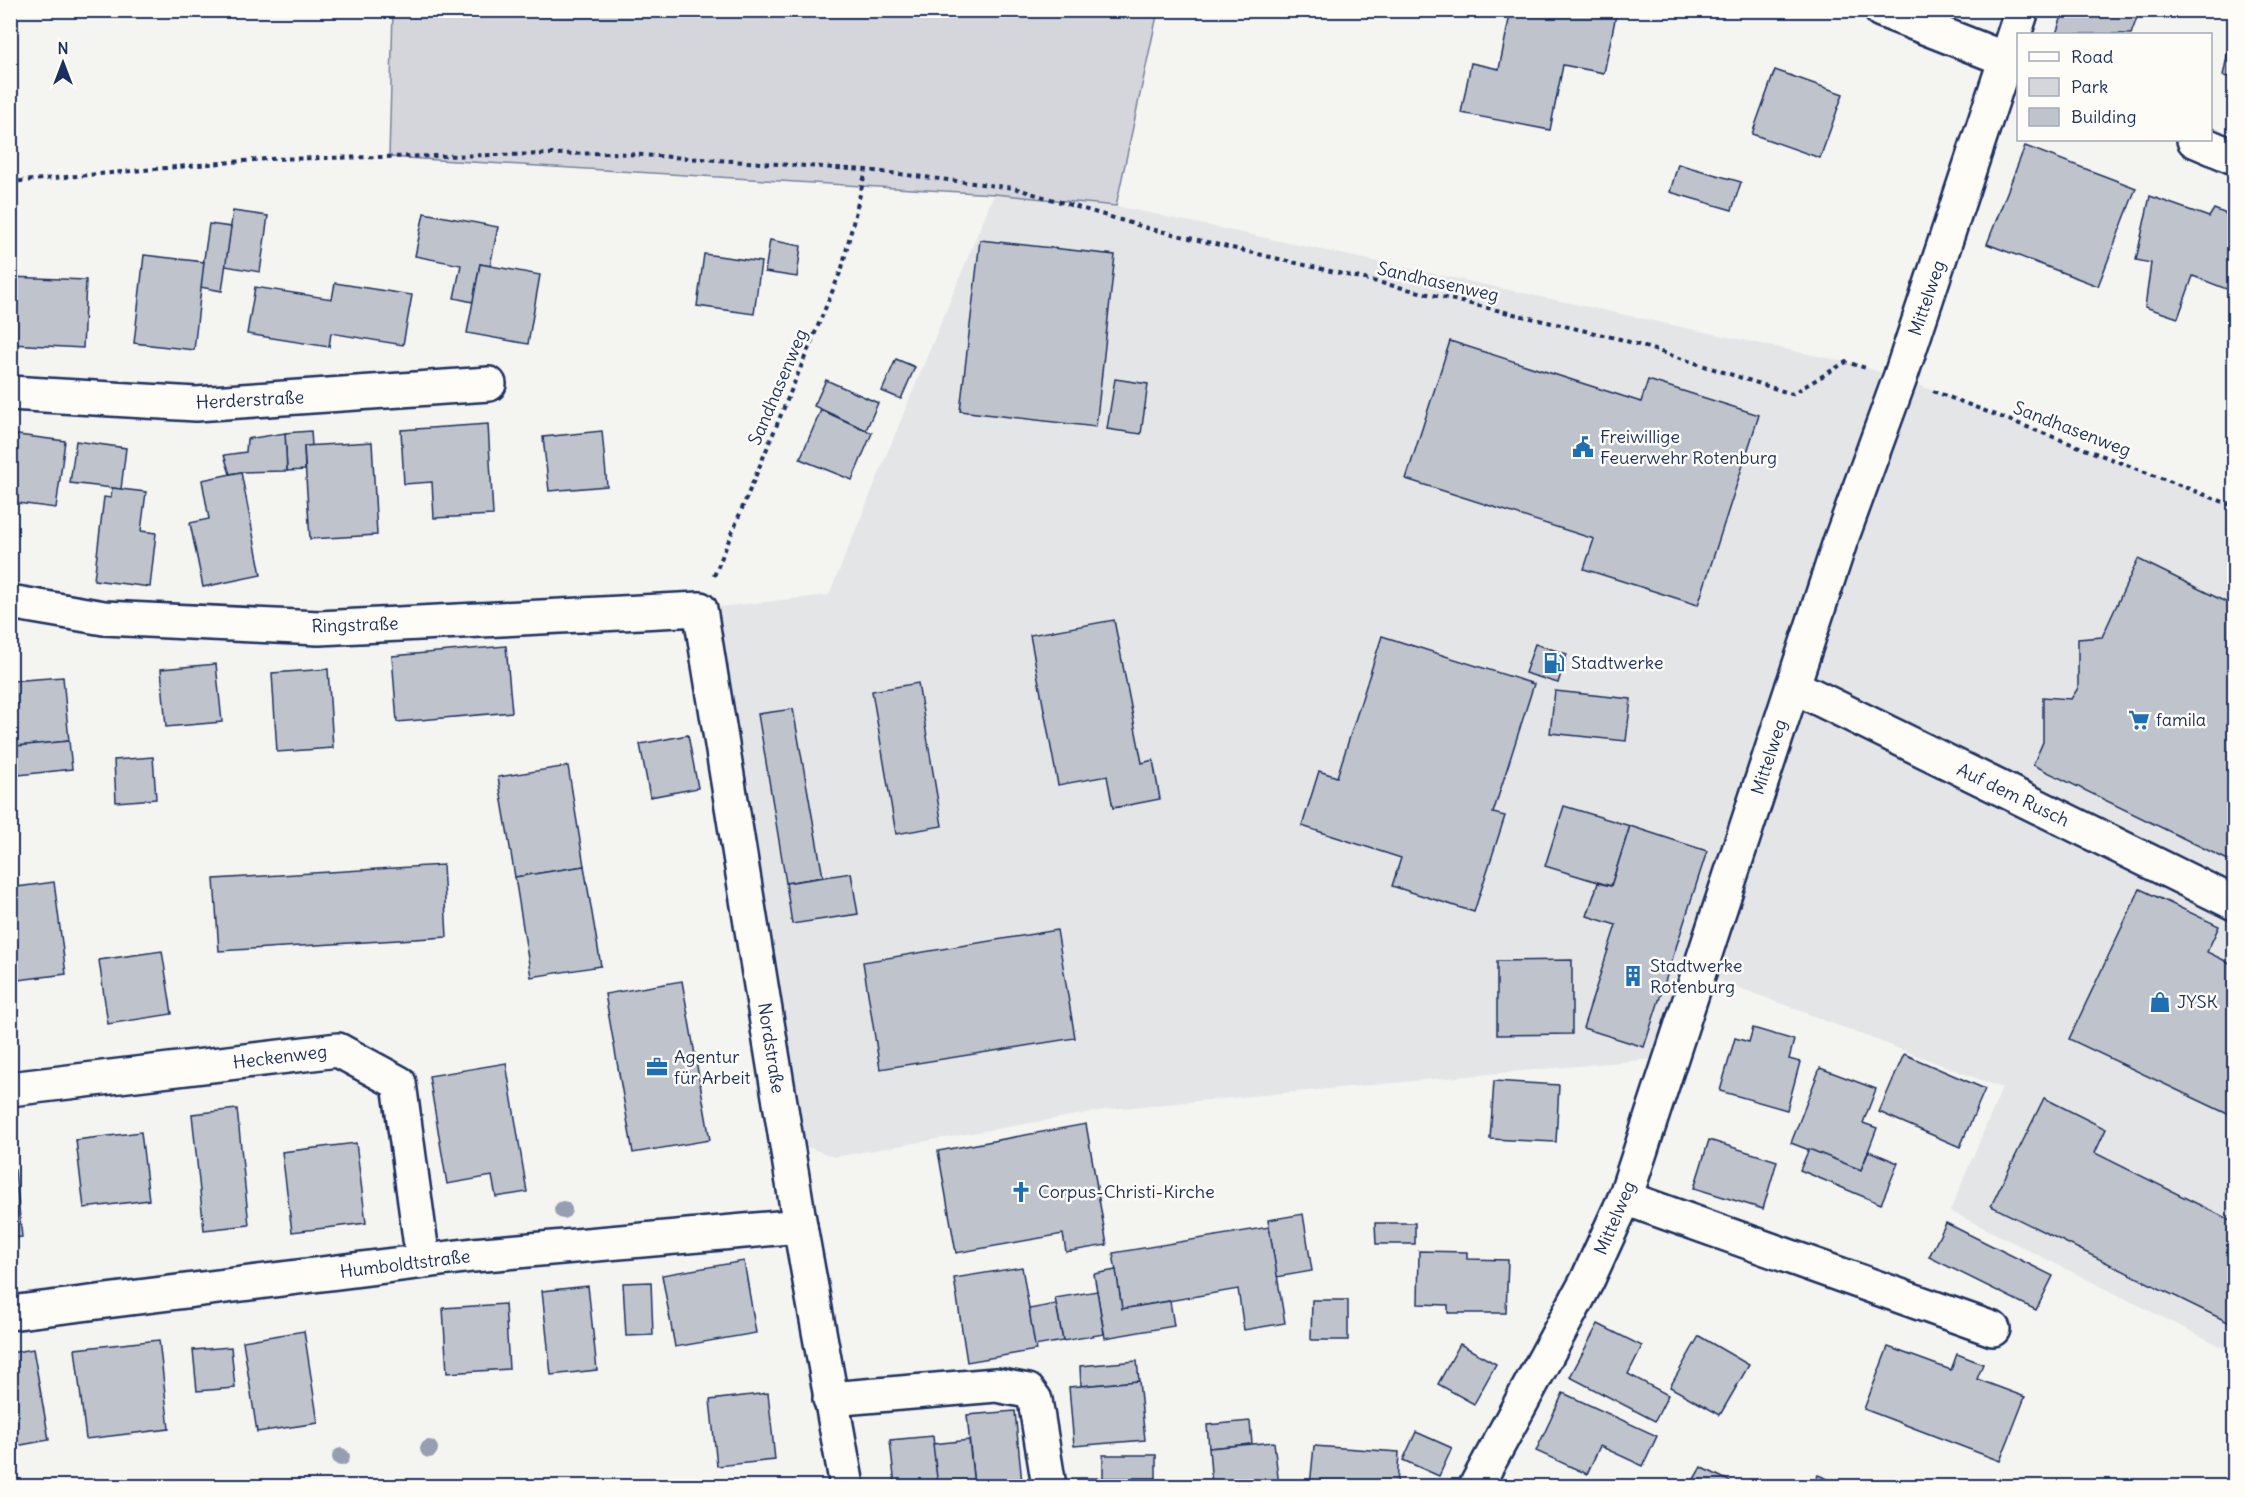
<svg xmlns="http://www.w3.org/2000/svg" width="2245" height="1497" font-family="Delius,sans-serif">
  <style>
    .built { fill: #e4e5e6 }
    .green { fill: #d4d6db; stroke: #78829c; stroke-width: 1.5 }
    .building { fill: #bfc3cc; stroke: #1b2f5e; stroke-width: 1.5 }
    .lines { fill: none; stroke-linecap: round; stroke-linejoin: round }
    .minor-casing { stroke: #1b2f5e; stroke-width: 38 }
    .path { stroke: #1b2f5e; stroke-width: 4; stroke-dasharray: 4.5 4.5; stroke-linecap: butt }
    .minor { stroke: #fdfcf7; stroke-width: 33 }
    .tree { fill: #969fb1 }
    .labels { text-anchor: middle; stroke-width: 5; stroke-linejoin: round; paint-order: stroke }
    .street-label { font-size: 18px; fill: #1b2f5e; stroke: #fdfcf7 }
    .poi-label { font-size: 18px; fill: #1b2f5e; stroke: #fdfcf7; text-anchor: start }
  </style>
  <rect width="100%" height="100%" fill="#f4f4f1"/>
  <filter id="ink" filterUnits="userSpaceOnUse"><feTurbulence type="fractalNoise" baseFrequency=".0167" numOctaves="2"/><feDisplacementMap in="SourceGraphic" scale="12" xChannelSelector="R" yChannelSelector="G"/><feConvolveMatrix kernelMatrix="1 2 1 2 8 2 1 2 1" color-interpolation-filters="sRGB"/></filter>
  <g filter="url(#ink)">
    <polygon class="built" points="994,194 1116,206 1846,362 1900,378 2234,506 2234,1353 1950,1211 2002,1088 1698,972 1664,1058 1111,1109 834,1157 787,1139 700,609 829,595"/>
    <polygon class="green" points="393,11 393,10 1158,11 1116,206 994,194 389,157"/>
    <g class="building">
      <polygon points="1511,10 1617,10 1604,73 1563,65 1550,130 1461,113 1471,63 1499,69"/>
      <polygon points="2064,10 2125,10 2138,15 2131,34 2056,34"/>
      <polygon points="2234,22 2234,78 2223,76"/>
      <polygon points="1775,70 1843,94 1820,158 1752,134"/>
      <polygon points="2025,146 2136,188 2098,286 1987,244"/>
      <polygon points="1678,164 1741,182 1732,210 1670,192"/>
      <polygon points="2150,196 2209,217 2214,209 2234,217 2234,292 2193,276 2178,318 2145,307 2151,263 2136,260"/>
      <polygon points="233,211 268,216 260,272 225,266"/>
      <polygon points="424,213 498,227 490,266 480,264 473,302 454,298 461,265 415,256"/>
      <polygon points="209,224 231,227 222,291 200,287"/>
      <polygon points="770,240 801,246 797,277 765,272"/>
      <polygon points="980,240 1115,255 1096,427 960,411"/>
      <polygon points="704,254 761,262 754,314 697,306"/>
      <polygon points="144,255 204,262 194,350 134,343"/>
      <polygon points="480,264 540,275 528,344 467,333"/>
      <polygon points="10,277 86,280 83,348 10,344"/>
      <polygon points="335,283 412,295 403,345 331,333 329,347 247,334 255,287 332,299"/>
      <polygon points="1450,341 1641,402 1648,380 1759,415 1698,605 1584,569 1594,539 1406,479"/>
      <polygon points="896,359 915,367 901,399 882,391"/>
      <polygon points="1115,379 1148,384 1141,434 1107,429"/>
      <polygon points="826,380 878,403 866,430 814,406"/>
      <polygon points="821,410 872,433 852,480 800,459"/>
      <polygon points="488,424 493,515 434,518 432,482 404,484 401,430"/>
      <polygon points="311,431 312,446 304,446 305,470 287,471 285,433"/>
      <polygon points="602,431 607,486 549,491 543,437"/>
      <polygon points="285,433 287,471 241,472 230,474 224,455 246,452 247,439"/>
      <polygon points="10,434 65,441 56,508 10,502"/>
      <polygon points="76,441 126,448 121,489 70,483"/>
      <polygon points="372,442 377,535 310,539 304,446"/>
      <polygon points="241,472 261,575 203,587 190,523 209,519 202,480"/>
      <polygon points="112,488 146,492 141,531 156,533 150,587 94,580 104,497 111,498"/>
      <polygon points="2138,559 2234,606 2234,863 2033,765 2043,742 2043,697 2071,699 2078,688 2078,639 2102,637"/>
      <polygon points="1114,620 1142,763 1153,760 1160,799 1113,808 1107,776 1058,785 1030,635"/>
      <polygon points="1382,636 1534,684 1493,813 1505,816 1474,912 1392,886 1401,858 1302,826 1319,771 1337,777"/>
      <polygon points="1535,644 1567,654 1558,683 1525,673"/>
      <polygon points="506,646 512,712 397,722 392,656"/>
      <polygon points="216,664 222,722 166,727 161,669"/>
      <polygon points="328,669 333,748 277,752 272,673"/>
      <polygon points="63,677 69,741 10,747 10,681"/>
      <polygon points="918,683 942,826 896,834 872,691"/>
      <polygon points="1555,691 1631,699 1626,741 1550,733"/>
      <polygon points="793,709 823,877 786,883 758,714"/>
      <polygon points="688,735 698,788 650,797 640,744"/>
      <polygon points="69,741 72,769 19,775 16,746"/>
      <polygon points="153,757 156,799 116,802 114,760"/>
      <polygon points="568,766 584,866 515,877 498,777"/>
      <polygon points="1564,806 1630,826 1611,886 1545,866"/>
      <polygon points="1630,826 1707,851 1644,1047 1583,1028 1616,925 1587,916 1598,883 1611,886"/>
      <polygon points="443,865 447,937 219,951 214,879"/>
      <polygon points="584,866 601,966 531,977 515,877"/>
      <polygon points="851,873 858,914 792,924 786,883"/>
      <polygon points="54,882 66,974 10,981 10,888"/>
      <polygon points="2140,889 2219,926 2207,952 2234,965 2234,1117 2069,1039"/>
      <polygon points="1057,930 1075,1038 880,1069 863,962"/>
      <polygon points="162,951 172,1014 108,1024 99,960"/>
      <polygon points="1572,960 1572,1034 1497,1035 1497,961"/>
      <polygon points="682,981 710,1140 633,1153 605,994"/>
      <polygon points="1753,1028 1794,1040 1789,1059 1800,1062 1787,1110 1720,1091 1735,1038 1749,1042"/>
      <polygon points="1904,1054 1985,1089 1960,1147 1879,1112"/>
      <polygon points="506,1063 527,1192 496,1197 492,1176 447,1184 429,1076"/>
      <polygon points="1820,1068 1876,1089 1863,1123 1877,1128 1861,1170 1791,1143"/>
      <polygon points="1494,1081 1559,1085 1556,1142 1490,1139"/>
      <polygon points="2044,1098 2106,1129 2095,1153 2234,1222 2234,1325 1991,1206"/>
      <polygon points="237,1109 249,1225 204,1230 192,1114"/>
      <polygon points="1086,1124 1107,1245 1066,1252 1063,1234 956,1253 938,1151"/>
      <polygon points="141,1132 149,1200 84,1208 76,1140"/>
      <polygon points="1709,1140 1777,1161 1763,1209 1694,1188"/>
      <polygon points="356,1143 366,1223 292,1232 282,1152"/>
      <polygon points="1809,1149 1861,1170 1869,1151 1898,1163 1881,1204 1800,1170"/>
      <polygon points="10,1170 15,1170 22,1237 10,1238"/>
      <polygon points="1303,1214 1312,1271 1277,1277 1268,1220"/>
      <polygon points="1375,1223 1415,1223 1415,1244 1376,1244"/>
      <polygon points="1946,1223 2053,1276 2036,1310 1929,1257"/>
      <polygon points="1269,1227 1285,1323 1244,1330 1238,1289 1122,1309 1113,1253"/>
      <polygon points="1419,1251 1467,1252 1467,1259 1508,1260 1506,1313 1448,1313 1448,1305 1418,1304"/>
      <polygon points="744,1261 756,1333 675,1347 662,1275"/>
      <polygon points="1022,1267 1036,1350 967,1362 954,1278"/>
      <polygon points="1116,1270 1122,1309 1170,1301 1174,1326 1105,1338 1094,1274"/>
      <polygon points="651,1282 653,1335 626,1336 623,1283"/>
      <polygon points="588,1286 597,1370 551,1375 542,1291"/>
      <polygon points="1097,1291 1104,1334 1063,1341 1055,1298"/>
      <polygon points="1312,1300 1348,1300 1348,1340 1311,1340"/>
      <polygon points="505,1304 509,1369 447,1373 443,1308"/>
      <polygon points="1056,1304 1063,1341 1035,1346 1029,1309"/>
      <polygon points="1598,1324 1642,1346 1628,1374 1668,1395 1655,1421 1570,1377"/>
      <polygon points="304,1331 318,1423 257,1432 243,1341"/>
      <polygon points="1699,1336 1749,1365 1720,1415 1670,1387"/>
      <polygon points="159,1340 169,1429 86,1439 75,1349"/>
      <polygon points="1460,1344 1496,1364 1474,1404 1438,1384"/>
      <polygon points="231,1347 235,1388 197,1391 193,1350"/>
      <polygon points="1888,1347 1951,1370 1957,1354 1983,1364 1977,1379 2025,1397 2000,1461 1864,1409"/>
      <polygon points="33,1349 49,1440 10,1447 10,1353"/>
      <polygon points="1137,1361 1139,1381 1081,1386 1080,1366"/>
      <polygon points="1139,1381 1145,1440 1074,1446 1069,1387"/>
      <polygon points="768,1393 775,1460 717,1466 710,1400"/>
      <polygon points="1563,1393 1657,1436 1643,1466 1600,1446 1587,1474 1536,1451"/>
      <polygon points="1015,1411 1022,1483 974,1486 967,1415"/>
      <polygon points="1250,1421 1252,1444 1209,1448 1207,1425"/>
      <polygon points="1416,1432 1452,1448 1439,1476 1403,1460"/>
      <polygon points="933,1436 938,1486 895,1486 890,1440"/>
      <polygon points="969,1440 974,1486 938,1486 933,1444"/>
      <polygon points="1274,1442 1279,1486 1212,1486 1209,1448"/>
      <polygon points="1314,1446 1399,1452 1397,1486 1310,1486"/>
      <rect x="1103" y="1455" width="53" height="23"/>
      <polygon points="1701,1467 1739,1486 1690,1486"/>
      <polygon points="1818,1475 1845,1486 1813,1486"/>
      <rect x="1072" y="1478" width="84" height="8"/>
    </g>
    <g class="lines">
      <defs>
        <g id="minor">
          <polyline points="1881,10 2018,64"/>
          <polyline points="2194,140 2234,157"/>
          <polyline points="10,393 196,404 489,384"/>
          <polyline points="10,602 104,618 319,628 700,609 800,1226 847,1486"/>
          <polyline points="1793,686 2234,903"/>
          <polyline points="10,1089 338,1050 399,1083 423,1261"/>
          <polyline points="1625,1198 1993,1329"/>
          <polyline points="10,1313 473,1255 800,1226"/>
          <polyline points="830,1399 996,1385 1028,1391 1035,1400 1049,1486"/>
          <polyline points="1476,1486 1587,1281 1625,1198 1840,542 1900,378 2022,10"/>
        </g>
      </defs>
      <use href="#minor" class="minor-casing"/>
      <g class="path">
        <polyline points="10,182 266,159 612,153 866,170 1014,188 1147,228 1620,339 1792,394 1846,362 1866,368"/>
        <polyline points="1933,391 2234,506"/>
        <polyline points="714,576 842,268 866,170"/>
      </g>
      <use href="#minor" class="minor"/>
    </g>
    <g class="tree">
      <circle cx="563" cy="1210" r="9"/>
      <circle cx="429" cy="1449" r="9"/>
      <circle cx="341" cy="1457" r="9"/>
    </g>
  </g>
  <defs>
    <symbol id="civic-bare" viewBox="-9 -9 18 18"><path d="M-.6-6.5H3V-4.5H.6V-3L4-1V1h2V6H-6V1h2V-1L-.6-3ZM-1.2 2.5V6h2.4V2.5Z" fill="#1f6fb2" stroke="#fdfcf7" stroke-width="2.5" paint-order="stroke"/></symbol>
    <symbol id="fuel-bare" viewBox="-9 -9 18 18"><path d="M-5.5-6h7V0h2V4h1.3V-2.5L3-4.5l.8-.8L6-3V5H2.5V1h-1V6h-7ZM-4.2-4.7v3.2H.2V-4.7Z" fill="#1f6fb2" stroke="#fdfcf7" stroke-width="2.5" paint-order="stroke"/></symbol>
    <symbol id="supermarket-bare" viewBox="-9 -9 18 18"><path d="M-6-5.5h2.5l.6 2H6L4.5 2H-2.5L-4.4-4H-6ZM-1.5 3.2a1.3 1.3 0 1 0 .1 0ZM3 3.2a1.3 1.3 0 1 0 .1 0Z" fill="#1f6fb2" stroke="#fdfcf7" stroke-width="2.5" paint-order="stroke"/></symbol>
    <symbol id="building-bare" viewBox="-9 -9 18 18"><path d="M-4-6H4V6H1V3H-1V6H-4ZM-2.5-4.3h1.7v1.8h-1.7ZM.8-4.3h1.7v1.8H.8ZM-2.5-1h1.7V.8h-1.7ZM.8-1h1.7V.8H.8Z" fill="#1f6fb2" stroke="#fdfcf7" stroke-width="2.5" paint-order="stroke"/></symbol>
    <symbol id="shop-bare" viewBox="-9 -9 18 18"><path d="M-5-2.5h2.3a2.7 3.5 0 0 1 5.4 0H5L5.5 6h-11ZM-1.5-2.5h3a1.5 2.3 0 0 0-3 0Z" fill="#1f6fb2" stroke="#fdfcf7" stroke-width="2.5" paint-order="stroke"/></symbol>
    <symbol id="office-bare" viewBox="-9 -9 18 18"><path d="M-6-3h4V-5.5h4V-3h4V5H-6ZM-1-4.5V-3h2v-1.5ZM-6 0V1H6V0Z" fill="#1f6fb2" stroke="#fdfcf7" stroke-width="2.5" paint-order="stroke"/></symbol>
    <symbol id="church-bare" viewBox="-9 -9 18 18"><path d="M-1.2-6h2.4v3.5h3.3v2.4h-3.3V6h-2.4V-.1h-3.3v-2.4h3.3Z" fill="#1f6fb2" stroke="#fdfcf7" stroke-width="2.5" paint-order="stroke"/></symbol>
  </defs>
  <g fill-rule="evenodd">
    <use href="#civic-bare" x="1568" y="432" width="30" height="30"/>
    <use href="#fuel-bare" x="1539" y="648" width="30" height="30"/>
    <use href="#supermarket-bare" x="2124" y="705" width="30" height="30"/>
    <use href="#building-bare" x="1618" y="961" width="30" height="30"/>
    <use href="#shop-bare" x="2145" y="987" width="30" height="30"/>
    <use href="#office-bare" x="642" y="1052" width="30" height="30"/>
    <use href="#church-bare" x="1006" y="1177" width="30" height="30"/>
  </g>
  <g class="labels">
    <g class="street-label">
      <text transform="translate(1438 282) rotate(13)" y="6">Sandhasenweg</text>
      <text transform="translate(1927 298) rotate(-71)" y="6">Mittelweg</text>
      <text transform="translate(778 387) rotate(-67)" y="6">Sandhasenweg</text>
      <text transform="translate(250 400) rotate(-3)" y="6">Herderstraße</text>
      <text transform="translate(2072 429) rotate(21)" y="6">Sandhasenweg</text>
      <text transform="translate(355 625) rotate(-2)" y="6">Ringstraße</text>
      <text transform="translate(1769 757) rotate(-72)" y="6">Mittelweg</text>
      <text transform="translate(2013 795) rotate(26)" y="6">Auf dem Rusch</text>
      <text transform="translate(771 1048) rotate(81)" y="6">Nordstraße</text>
      <text transform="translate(280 1057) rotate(-7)" y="6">Heckenweg</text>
      <text transform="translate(1615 1218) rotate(-67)" y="6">Mittelweg</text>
      <text transform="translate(405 1264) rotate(-7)" y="6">Humboldtstraße</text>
    </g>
    <g class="poi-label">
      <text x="1600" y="443">Freiwillige<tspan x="1600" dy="21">Feuerwehr Rotenburg</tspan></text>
      <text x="1571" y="669">Stadtwerke</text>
      <text x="2156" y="726">famila</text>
      <text x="1650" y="972">Stadtwerke<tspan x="1650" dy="21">Rotenburg</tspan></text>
      <text x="2177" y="1008">JYSK</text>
      <text x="674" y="1063">Agentur<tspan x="674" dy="21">für Arbeit</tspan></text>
      <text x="1038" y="1198">Corpus-Christi-Kirche</text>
    </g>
  </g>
  <rect width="2245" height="1497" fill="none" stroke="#fdfcf7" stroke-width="36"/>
  <rect x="18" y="18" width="2209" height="1461" fill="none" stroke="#1b2f5e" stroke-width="2" filter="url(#ink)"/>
  <rect x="2017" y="33" width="195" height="108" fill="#fdfcf7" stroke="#a3aaba" stroke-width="1.5"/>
  <rect x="2029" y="52" width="30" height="9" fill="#fdfcf7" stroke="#a3aaba" stroke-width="1.5"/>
  <text x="2071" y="63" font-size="18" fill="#1b2f5e">Road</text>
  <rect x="2029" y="78" width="30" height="18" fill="#d4d6db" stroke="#a3aaba" stroke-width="1.5"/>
  <text x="2071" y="93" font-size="18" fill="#1b2f5e">Park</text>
  <rect x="2029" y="108" width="30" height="18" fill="#bfc3cc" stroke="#a3aaba" stroke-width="1.5"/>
  <text x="2071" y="123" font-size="18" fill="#1b2f5e">Building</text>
  <g transform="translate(63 63)" stroke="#fdfcf7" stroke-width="4.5" paint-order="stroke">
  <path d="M0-4.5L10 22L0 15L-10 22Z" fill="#1b2f5e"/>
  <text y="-9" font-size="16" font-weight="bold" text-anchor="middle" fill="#1b2f5e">N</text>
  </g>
</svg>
